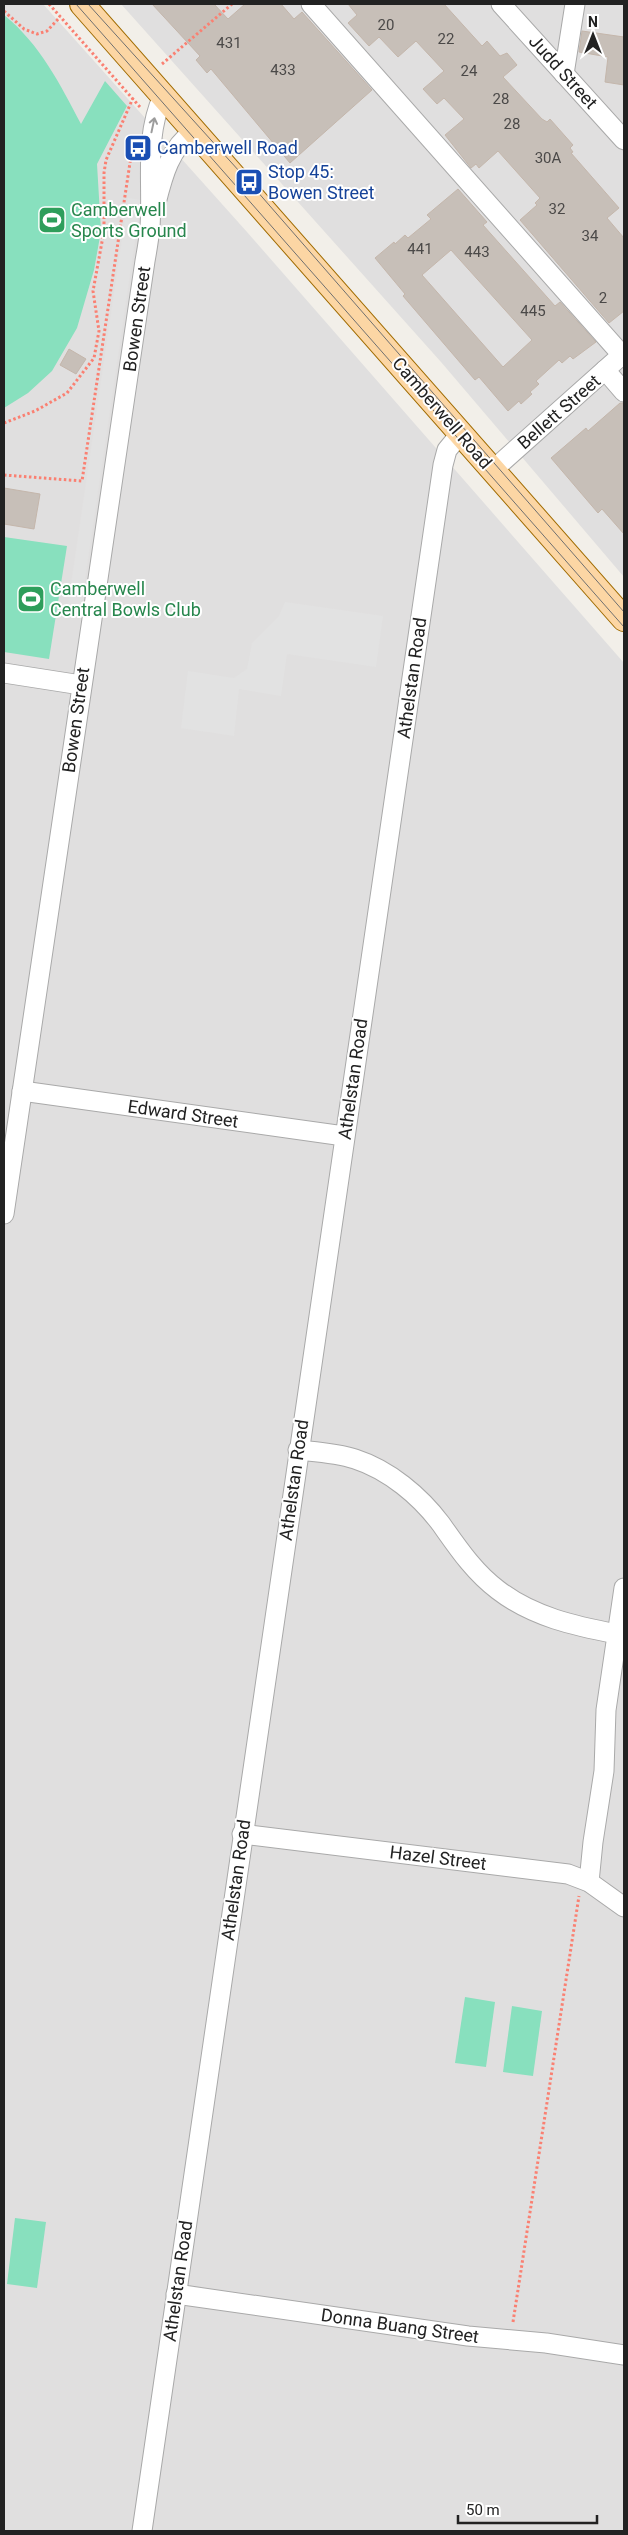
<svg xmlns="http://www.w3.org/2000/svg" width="628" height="2535" font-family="Roboto,sans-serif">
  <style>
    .residential { fill: #e0dfdf }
    .pitch { fill: #88e0be }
    .parking { fill: #e2e2e2 }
    .building { fill: #c7bfb8; stroke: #c4b6ab; fill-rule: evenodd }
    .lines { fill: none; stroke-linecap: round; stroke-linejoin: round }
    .minor-casing { stroke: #a9a9a9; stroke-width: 21 }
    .major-casing { stroke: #a06b00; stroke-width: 26 }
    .path { stroke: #fa8072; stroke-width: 3; stroke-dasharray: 2.5 2.5; stroke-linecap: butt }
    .minor { stroke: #fff; stroke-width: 19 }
    .major { stroke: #fcd6a4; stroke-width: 24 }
    .tram { stroke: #707070; stroke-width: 1 }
    .oneway { stroke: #9c9c9c }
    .labels { text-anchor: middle; stroke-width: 4; stroke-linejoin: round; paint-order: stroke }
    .number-label { font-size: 15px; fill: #4b4948 }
    .street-label { font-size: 18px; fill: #222; stroke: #fff }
    .transit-label { font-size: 18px; fill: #164399; stroke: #fff; text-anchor: start }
    .leisure-label { font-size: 18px; fill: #27864d; stroke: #fff; text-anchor: start }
  </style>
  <rect width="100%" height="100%" fill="#f2efe9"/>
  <g class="residential">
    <polygon points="4,4 43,4 247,232 624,663 624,2531 4,2531"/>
    <polygon points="121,4 624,4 624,577 441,362"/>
  </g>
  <g class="pitch">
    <path d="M4,15C40,44 60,84 81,124L105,81L127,106L97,164L101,231L94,270L77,328L52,371L28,393L4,408Z"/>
    <polygon points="4,537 67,546 49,659 4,652"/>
    <polygon points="465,1997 495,2002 486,2067 455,2063"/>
    <polygon points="512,2006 542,2011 533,2076 503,2072"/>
    <polygon points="15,2218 46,2222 37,2288 7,2284"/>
  </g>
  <g class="parking">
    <polygon points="128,198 141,200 81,607 68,605"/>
    <polygon points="285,602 383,616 376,667 287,654 281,696 239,689 234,736 181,728 188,671 234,678 247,669 252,643 279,616"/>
  </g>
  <g class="building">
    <polygon points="152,4 214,4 228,19 245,4 281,4 294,19 302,12 372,90 290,163 211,69 207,73 196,60 200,56"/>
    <polygon points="348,4 444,4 482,46 487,41 500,56 507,53 517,65 503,77 542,119 547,122 550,119 573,145 570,148 573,152 571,153 619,208 607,218 624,238 624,311 609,323 520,220 537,205 535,203 540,198 498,151 479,168 476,164 471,168 445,135 464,119 444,98 437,104 423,89 444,71 416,41 398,57 379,37 369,46 348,23 357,15"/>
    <polygon points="582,31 624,37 624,85 605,82 608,57 579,52"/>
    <path d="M458,189L487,222L483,225L555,306L560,302L596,342L573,359L570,356L562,363L559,360L536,381L539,384L530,392L532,394L521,404L519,401L508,411L479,377L475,380L403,296L405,294L375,258L394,242L395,244L405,235L408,238L431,219L427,215ZM451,250L532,340L503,367L422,275Z"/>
    <polygon points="69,349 86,359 76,374 60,365"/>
    <polygon points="620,403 624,403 624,534 602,509 598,513 551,458 586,428 588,431"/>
    <polygon points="4,488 40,494 34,529 4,524"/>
  </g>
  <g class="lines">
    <defs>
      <g id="minor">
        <polyline points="311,4 622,355"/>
        <polyline points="501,4 624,140"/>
        <polyline points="564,74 575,4"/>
        <path d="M156,203C163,175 170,148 194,131"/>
        <polyline points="605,370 624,392"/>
        <polyline points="493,470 624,353"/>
        <polyline points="4,673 81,685"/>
        <polyline points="22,1091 344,1136"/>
        <path d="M4,1214L145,261C147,250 149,238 150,227C153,182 144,138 163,96"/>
        <path d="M298,1450C317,1452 337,1453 355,1459C389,1470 420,1496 441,1524C458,1548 474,1572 498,1590C533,1617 575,1626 617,1634"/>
        <polyline points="242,1834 568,1874 589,1882 624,1907"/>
        <polyline points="589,1882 593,1842 604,1771 606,1710 624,1588"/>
        <polyline points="176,2294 468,2336 546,2343 624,2355"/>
        <polyline points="142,2531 443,465 447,450 461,433"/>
      </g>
      <polyline id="major" points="82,4 624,619"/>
    </defs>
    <use href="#minor" class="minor-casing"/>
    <use href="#major" class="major-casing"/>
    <g class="path">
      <polyline points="49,4 140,107"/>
      <polyline points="4,11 24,29 37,34 47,31 60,17"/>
      <polyline points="162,64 232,4"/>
      <polyline points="4,423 35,411 67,393 94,358 99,331 93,291 104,231 104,173 106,160 133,98"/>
      <polyline points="4,475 82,481 131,156"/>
      <polyline points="513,2322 579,1896"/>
    </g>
    <use href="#minor" class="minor"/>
    <use href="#major" class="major"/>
    <g class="tram">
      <polyline points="76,4 624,627"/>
      <polyline points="88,4 249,182 624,612"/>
    </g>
  </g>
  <defs><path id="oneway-shaft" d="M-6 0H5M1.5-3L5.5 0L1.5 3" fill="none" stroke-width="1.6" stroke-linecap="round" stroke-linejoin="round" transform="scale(1.25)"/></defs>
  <use class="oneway" href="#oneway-shaft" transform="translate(153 125) rotate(-78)"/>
  <defs>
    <symbol id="bus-square" viewBox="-11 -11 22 22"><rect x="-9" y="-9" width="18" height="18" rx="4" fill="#1a4fb4" stroke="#fff"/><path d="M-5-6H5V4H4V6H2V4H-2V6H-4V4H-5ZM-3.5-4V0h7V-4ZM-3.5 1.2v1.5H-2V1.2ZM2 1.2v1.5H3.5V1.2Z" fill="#fff"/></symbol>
    <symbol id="stadium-square" viewBox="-11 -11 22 22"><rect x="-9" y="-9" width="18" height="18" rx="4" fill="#2e9e5b" stroke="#fff"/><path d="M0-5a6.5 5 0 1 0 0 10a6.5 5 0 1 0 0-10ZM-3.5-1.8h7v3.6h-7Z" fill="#fff"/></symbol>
  </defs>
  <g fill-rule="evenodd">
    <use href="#bus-square" x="122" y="132" width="32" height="32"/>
    <use href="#bus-square" x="233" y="166" width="32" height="32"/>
    <use href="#stadium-square" x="36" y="204" width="32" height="32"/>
    <use href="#stadium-square" x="15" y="583" width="32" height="32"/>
  </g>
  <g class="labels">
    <g class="number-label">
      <text x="386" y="30">20</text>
      <text x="446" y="44">22</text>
      <text x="229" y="48">431</text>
      <text x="283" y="75">433</text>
      <text x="469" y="76">24</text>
      <text x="501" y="104">28</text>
      <text x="512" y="129">28</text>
      <text x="548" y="163">30A</text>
      <text x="557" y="214">32</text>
      <text x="590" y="241">34</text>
      <text x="420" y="254">441</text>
      <text x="477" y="257">443</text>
      <text x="603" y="303">2</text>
      <text x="533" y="316">445</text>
    </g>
    <g class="street-label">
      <text transform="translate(563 72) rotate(48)" y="6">Judd Street</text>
      <text transform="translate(137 319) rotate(-82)" y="6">Bowen Street</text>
      <text transform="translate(559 412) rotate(-41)" y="6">Bellett Street</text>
      <text transform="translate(442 413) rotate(49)" y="6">Camberwell Road</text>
      <text transform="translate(412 678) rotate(-82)" y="6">Athelstan Road</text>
      <text transform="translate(76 720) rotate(-82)" y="6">Bowen Street</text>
      <text transform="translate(353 1079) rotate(-82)" y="6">Athelstan Road</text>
      <text transform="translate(183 1114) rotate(8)" y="6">Edward Street</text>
      <text transform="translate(294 1480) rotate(-82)" y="6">Athelstan Road</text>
      <text transform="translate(438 1858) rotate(7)" y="6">Hazel Street</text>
      <text transform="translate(236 1880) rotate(-82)" y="6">Athelstan Road</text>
      <text transform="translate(178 2281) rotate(-82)" y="6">Athelstan Road</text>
      <text transform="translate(400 2326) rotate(8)" y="6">Donna Buang Street</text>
    </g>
    <g class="transit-label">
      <text x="157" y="154">Camberwell Road</text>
      <text x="268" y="178">Stop 45:<tspan x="268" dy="21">Bowen Street</tspan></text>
    </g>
    <g class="leisure-label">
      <text x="71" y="216">Camberwell<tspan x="71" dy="21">Sports Ground</tspan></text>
      <text x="50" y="595">Camberwell<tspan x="50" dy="21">Central Bowls Club</tspan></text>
    </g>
  </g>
  <rect width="628" height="2535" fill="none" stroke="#222222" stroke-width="10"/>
  <g transform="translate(593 35)" stroke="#ffffff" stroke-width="4" paint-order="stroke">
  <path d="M0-4L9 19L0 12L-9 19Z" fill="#222222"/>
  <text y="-8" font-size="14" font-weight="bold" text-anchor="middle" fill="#222222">N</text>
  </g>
  <path d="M458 2515v8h139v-8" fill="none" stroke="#222222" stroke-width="2.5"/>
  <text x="466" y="2515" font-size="15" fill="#222222" stroke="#ffffff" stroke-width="4" paint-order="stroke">50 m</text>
</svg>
